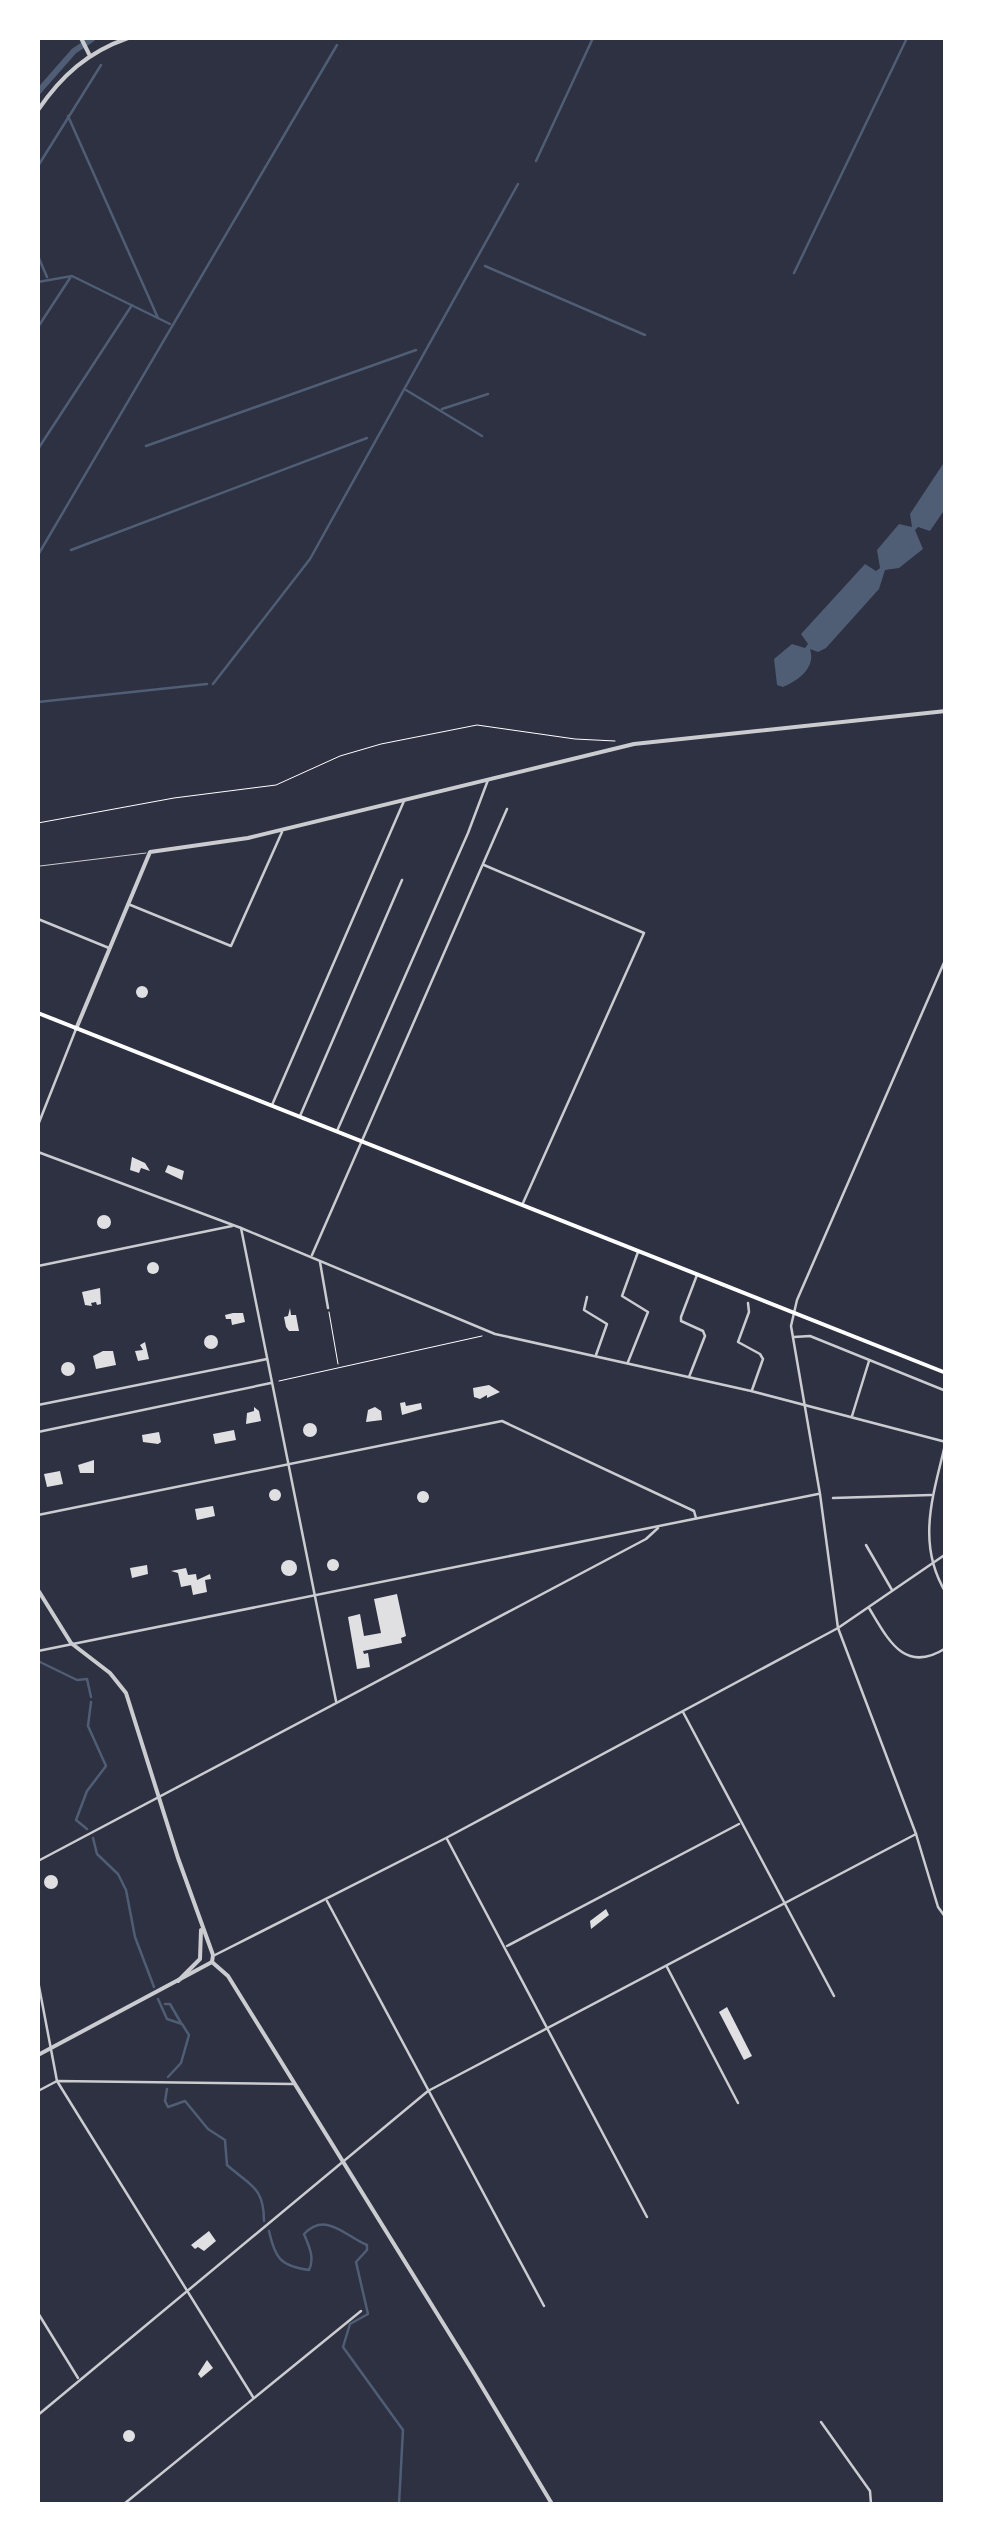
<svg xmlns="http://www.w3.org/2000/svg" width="983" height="2542" font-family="'Crimson Pro',serif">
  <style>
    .water { fill: #4f5d75 }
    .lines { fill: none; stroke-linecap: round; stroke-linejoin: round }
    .stream { stroke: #4f5d75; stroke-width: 2.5 }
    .canal { stroke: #4f5d75; stroke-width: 6 }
    .building { fill: #e0e0e3 }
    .path { stroke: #fff; stroke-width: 1 }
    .service { stroke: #caccd0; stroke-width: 1 }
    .pedestrian { stroke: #caccd0; stroke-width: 2.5 }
    .minor { stroke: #caccd0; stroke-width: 2.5 }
    .tertiary { stroke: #caccd0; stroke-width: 4 }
    .secondary { stroke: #fff; stroke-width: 4 }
  </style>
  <rect width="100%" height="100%" fill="#2d3142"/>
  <path class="water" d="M945,461V509L930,531L918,527L915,530L923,549L899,568L885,570L879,589L826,648L818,652L810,649C816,667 800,680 783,687L777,685L774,659L792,644L805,648L808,644L801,634L865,564L876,571L880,568L877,550L899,524L912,527L910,514Z"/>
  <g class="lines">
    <g class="stream">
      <polyline points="68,116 158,318"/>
      <polyline points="536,161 593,38"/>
      <polyline points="38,166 101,65"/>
      <polyline points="38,256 47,277"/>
      <polyline points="485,266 645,335"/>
      <polyline points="794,273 907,38"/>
      <polyline points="38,282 72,276 170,324"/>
      <polyline points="38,327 70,278"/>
      <polyline points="406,390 482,436"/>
      <polyline points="442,409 488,394"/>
      <polyline points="146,446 416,350"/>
      <polyline points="38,449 132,305"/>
      <polyline points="71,550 367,438"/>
      <polyline points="38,555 337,45"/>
      <polyline points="213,684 310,559 518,184"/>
      <polyline points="38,702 207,684"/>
      <polyline points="38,1661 77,1680 87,1679 91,1697"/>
      <polyline points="87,1829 76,1820 87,1791 106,1766 88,1726 91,1702"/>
      <polyline points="93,1838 97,1854 118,1874 126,1890 135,1937 154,1987"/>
      <polyline points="158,1999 167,2019 182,2024 189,2035 181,2063 168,2077"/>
      <polyline points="165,2004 170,2004 181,2023"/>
      <path d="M167,2089L165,2101L168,2107L185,2101L208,2129L225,2140L227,2165C249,2185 264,2186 264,2221"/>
      <path d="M269,2231C275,2258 280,2266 309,2270C315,2258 309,2246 304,2234C326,2211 345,2236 367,2245V2250L356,2262L368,2314L350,2324L343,2347L403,2430L399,2504"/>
    </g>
    <polyline class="canal" points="38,92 74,51 92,39"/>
  </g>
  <g class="building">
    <circle cx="142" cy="992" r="6"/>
    <polygon points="132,1157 145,1163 150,1171 141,1168 139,1173 130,1170"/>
    <polygon points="168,1165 184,1171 182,1180 165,1172"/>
    <circle cx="104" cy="1222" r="7"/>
    <circle cx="153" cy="1268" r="6"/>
    <polygon points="100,1288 101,1304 97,1305 96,1302 91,1303 92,1306 85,1305 82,1292"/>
    <polygon points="290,1308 291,1315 296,1315 299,1331 289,1331 286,1327 284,1317 288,1316"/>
    <polygon points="233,1313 243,1313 245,1322 232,1325 231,1319 226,1319 225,1315"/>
    <circle cx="211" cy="1342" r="7"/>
    <polygon points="145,1342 149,1359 138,1361 135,1351 143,1350 140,1345"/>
    <polygon points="103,1351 113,1351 116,1365 96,1369 93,1356"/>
    <circle cx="68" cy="1369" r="7"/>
    <polygon points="489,1385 500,1392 487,1398 487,1395 480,1399 474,1397 473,1388"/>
    <polygon points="405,1402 406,1406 421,1403 422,1409 402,1415 400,1403"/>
    <polygon points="254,1407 259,1411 261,1421 246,1424 247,1413 254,1411"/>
    <polygon points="375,1407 381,1411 382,1420 366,1422 368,1410"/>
    <circle cx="310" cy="1430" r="7"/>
    <polygon points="234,1430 236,1440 215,1444 213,1434"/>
    <polygon points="159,1432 161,1442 158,1444 143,1442 142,1435"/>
    <polygon points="94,1460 94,1473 80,1473 78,1465"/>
    <polygon points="60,1471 63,1484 47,1487 44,1474"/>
    <circle cx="275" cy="1495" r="6"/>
    <circle cx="423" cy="1497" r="6"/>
    <polygon points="213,1506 215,1516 197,1520 195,1509"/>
    <circle cx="333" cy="1565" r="6"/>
    <circle cx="289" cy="1568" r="8"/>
    <polygon points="147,1565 148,1574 132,1578 130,1568"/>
    <polygon points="186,1568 188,1575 196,1574 197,1580 210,1574 211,1579 205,1580 207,1592 193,1595 191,1585 181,1587 178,1573 171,1571"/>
    <polygon points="397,1594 406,1636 401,1638 402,1643 363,1651 364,1654 368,1653 370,1667 357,1669 348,1617 360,1614 364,1636 381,1633 374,1599"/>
    <circle cx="51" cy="1882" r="7"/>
    <polygon points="606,1909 609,1915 591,1929 590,1921"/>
    <polygon points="727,2007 752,2056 744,2060 719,2012"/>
    <polygon points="209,2231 216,2241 204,2251 198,2247 195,2249 191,2245"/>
    <polygon points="207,2360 213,2368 201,2378 198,2374"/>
    <circle cx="129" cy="2436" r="6"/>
  </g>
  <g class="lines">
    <g class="path">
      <polyline points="38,823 174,798 276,785 340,756 381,744 477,725 575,739 615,741"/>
      <polyline points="329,1312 338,1364"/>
      <polyline points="279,1381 482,1336"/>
    </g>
    <polyline class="service" points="40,866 146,853"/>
    <polyline class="pedestrian" points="38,1432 271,1383"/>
    <g class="minor">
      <polyline points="484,865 644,933 523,1203"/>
      <polyline points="128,904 231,946 282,832"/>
      <polyline points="38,919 109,948"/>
      <polyline points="946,958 797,1300 791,1326 820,1494 838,1628 916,1834 938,1907 946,1918"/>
      <polyline points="272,1105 404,801"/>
      <polyline points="300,1116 402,880"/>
      <polyline points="38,1125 76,1029"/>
      <polyline points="337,1131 468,833 488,780"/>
      <polyline points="38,1152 241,1228 495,1334 751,1391 946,1442"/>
      <polyline points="241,1228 336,1701"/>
      <polyline points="312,1255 507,809"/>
      <polyline points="320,1262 328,1308"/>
      <polyline points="38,1266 232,1226"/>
      <polyline points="587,1297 584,1310 607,1324 596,1355"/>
      <polyline points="748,1303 749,1312 738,1342 760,1354 763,1359 752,1390"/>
      <polyline points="794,1337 810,1336 946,1391"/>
      <polyline points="628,1362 648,1312 622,1296 638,1252"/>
      <polyline points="689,1377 705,1336 703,1331 681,1321 681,1317 697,1275"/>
      <polyline points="38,1405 267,1359"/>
      <polyline points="852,1416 869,1361"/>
      <path d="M945,1445C933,1496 916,1544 946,1593"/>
      <polyline points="833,1498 931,1495"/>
      <polyline points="38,1515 502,1421 694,1511 696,1518"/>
      <polyline points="866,1545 892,1590"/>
      <path d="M869,1608C888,1639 904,1675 946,1648"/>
      <polyline points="38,1651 818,1494"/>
      <polyline points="683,1712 834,1996"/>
      <polyline points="447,1839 647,2217"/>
      <polyline points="38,1861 646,1539 658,1528"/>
      <polyline points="327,1901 544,2306"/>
      <polyline points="507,1946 739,1824"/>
      <polyline points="215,1955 446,1838 838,1628 946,1554"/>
      <polyline points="667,1967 738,2103"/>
      <polyline points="38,1981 57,2081 253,2397"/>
      <polyline points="38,2091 57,2081 293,2084"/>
      <polyline points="38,2313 78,2378"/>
      <polyline points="38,2415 428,2091 916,1834"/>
      <polyline points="821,2422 870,2491 871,2504"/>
      <polyline points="124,2504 361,2311"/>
    </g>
    <g class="tertiary">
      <polyline points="81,38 89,54"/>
      <path d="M38,110C62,75 88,52 128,38"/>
      <polyline points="76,1029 150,852 248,838 634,744 946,711"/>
      <polyline points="38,1590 71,1643 110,1673 126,1693 178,1858 213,1955 212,1962"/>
      <polyline points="212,1962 228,1976 472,2370 552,2504"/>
      <polyline points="178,1981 200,1959 201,1930"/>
      <polyline points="38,2055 212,1962"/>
    </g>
    <polyline class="secondary" points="38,1013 946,1373"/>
  </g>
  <rect width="983" height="2542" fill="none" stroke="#ffffff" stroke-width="80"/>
</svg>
